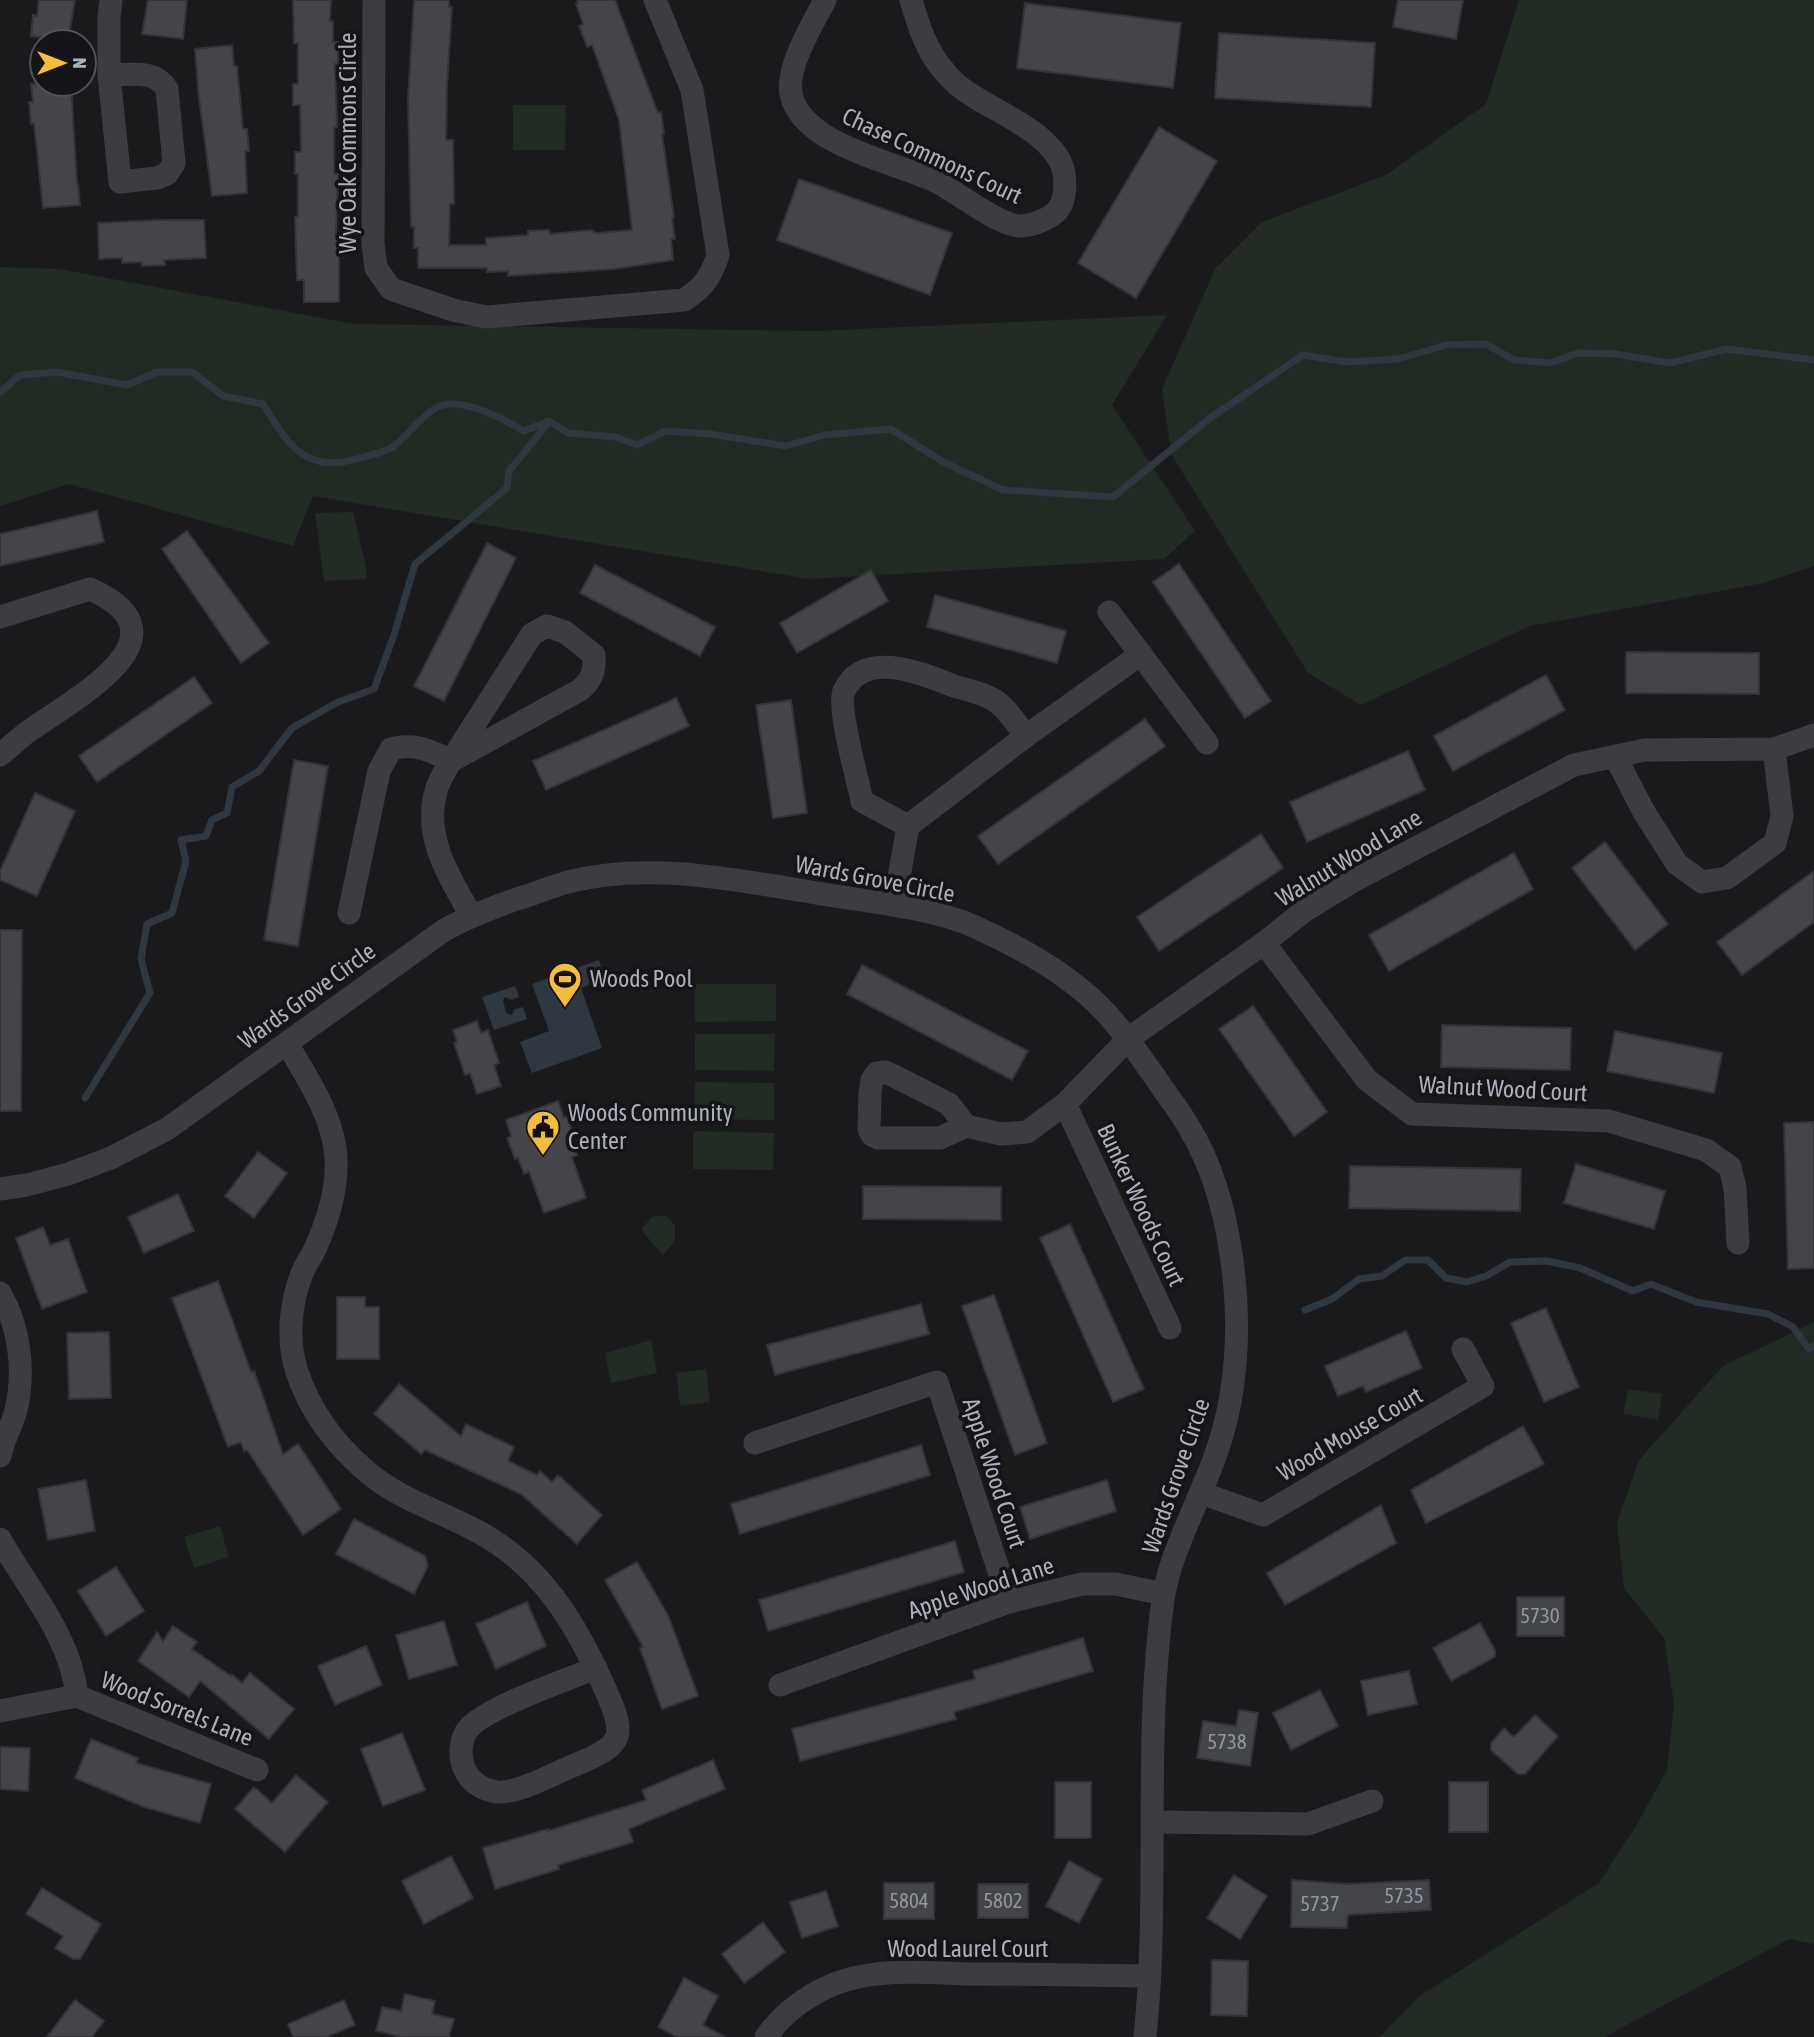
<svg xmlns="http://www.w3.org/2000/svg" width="1814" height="2037" font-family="'Asap Condensed',sans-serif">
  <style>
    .green { fill: #212a23 }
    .water { fill: #2f3841 }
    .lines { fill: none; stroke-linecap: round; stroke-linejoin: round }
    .stream { stroke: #2f3841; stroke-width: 7 }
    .building { fill: #444549; stroke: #343438; stroke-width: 2 }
    .minor { stroke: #3c3d43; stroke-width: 23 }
    .labels { text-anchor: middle; stroke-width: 7; stroke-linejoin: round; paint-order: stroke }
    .number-label { font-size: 21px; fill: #92959f }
    .street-label { font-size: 24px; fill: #acb0bc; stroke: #151517 }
    .poi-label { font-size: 24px; fill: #acb0bc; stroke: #151517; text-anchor: start }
  </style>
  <rect width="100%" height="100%" fill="#1a1a1c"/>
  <g class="green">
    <polygon points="1519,0 1814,0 1814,566 1764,583 1530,626 1361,705 1308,673 1171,454 1162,389 1215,269 1262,222 1386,175 1486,104"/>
    <polygon points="513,105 566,105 565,150 513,150"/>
    <polygon points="0,267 59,269 354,324 816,331 1167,315 1112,405 1195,531 1164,559 808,579 313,496 293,546 69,484 0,506"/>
    <polygon points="353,512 366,566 366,579 324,581 315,513"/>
    <polygon points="694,984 776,984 776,1021 695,1022"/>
    <polygon points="695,1034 775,1034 774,1071 695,1070"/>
    <polygon points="695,1082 774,1083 774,1120 694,1119"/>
    <polygon points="693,1131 774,1133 773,1170 693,1169"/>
    <polygon points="665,1215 675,1225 675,1241 663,1255 643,1232 642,1228 652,1217"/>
    <polygon points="1814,1322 1814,1944 1789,1939 1604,2037 1379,2037 1421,1995 1599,1883 1636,1826 1667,1770 1674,1704 1664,1638 1624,1588 1617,1522 1639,1460 1723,1366"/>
    <polygon points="651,1340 657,1373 611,1383 605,1353"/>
    <polygon points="706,1369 710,1402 680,1406 676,1373"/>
    <polygon points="1628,1389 1662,1394 1658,1420 1623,1414"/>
    <polygon points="220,1526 229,1557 194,1568 184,1537"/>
  </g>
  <g class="water">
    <polygon points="599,960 605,978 581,988 602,1048 532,1073 520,1042 549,1031 532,984"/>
    <polygon points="515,986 519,997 512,1000 505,997 503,1000 506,1013 512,1015 514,1010 523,1007 527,1019 494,1030 482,997"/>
  </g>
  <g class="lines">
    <g class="stream">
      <path d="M0,392L20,375L57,372L127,385L157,372H192L223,396L263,404C290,448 306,475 364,457C374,454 387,452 394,446C410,434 428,405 449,404C473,403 504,419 524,431L549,421L568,433L615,437L637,445L666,431L710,434L786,446L825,435L891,429L943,462L1003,490L1113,497L1210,418L1303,355L1347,362L1398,359L1446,345L1486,344L1514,360L1550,363L1578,353L1615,354L1670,363L1726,349L1814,360"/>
      <polyline points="85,1098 150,993 141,959 147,924 172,913 186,861 181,840 206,836 212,820 227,813 232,787 259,771 292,728 338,702 374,689 394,635 415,564 507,488 509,471 548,423"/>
      <polyline points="1305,1310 1332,1299 1359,1279 1382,1276 1405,1260 1428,1260 1446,1278 1467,1282 1486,1276 1510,1262 1547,1261 1580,1268 1633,1291 1651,1284 1696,1302 1768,1314 1793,1327 1809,1349 1814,1346"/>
    </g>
  </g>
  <g class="building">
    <polygon points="39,0 75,0 68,40 31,36 33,15 37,16"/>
    <polygon points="148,0 187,0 183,39 142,34"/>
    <polygon points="293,0 331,0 330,21 333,21 333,42 338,42 338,64 335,64 337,127 334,127 334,174 338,174 336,238 339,238 339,302 304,302 304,280 297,280 295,217 298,217 298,174 295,174 295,152 301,152 300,105 293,105 293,84 298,84 298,43 294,43"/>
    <polygon points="414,0 449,0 449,7 452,7 447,84 446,140 453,140 454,204 450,204 449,245 486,245 486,238 528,235 528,231 549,230 550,234 592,230 592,232 598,233 632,230 619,120 592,45 587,47 579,26 583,24 576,4 578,3 577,0 615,0 658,113 661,112 664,134 662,134 674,217 672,218 675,239 671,239 673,260 615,269 508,276 508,271 487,272 487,268 418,268 418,248 414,248 414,227 411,227 408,99"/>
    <polygon points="1398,0 1463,0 1456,39 1393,27"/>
    <polygon points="1025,3 1181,23 1173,88 1017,68"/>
    <polygon points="1219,33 1375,43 1371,107 1215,98"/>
    <polygon points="232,45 234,66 237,66 243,129 247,129 249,151 245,151 247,193 212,196 198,90 195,49"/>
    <polygon points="31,84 71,84 77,184 78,184 80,205 43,208 34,123 31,124 29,102 33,102"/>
    <polygon points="1159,127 1217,161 1136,298 1078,263"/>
    <polygon points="799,179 952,233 930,295 777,240"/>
    <polygon points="161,220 204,220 206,258 164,260 165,265 142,266 142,262 122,263 122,258 99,259 98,223"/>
    <polygon points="97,511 104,542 0,566 0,534"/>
    <polygon points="187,531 269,643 241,663 162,549"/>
    <polygon points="487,543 516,558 444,701 414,686"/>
    <polygon points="1179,564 1271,701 1245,718 1153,582"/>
    <polygon points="595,565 715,627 700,656 580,593"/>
    <polygon points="871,570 888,601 797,653 780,623"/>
    <polygon points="935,595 1066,631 1057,663 927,627"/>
    <polygon points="1626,652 1759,653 1759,694 1626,693"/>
    <polygon points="1546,675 1565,710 1453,771 1434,736"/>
    <polygon points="194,677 212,703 97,782 79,756"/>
    <polygon points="676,698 689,726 546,790 533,761"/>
    <polygon points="791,700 807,813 773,818 756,705"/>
    <polygon points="1145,719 1165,746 998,864 978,836"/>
    <polygon points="1408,751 1425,790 1307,842 1290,802"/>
    <polygon points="294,760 328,766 298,946 264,940"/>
    <polygon points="35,793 75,811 37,896 0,880 0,871"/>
    <polygon points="1261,834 1283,868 1159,951 1137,917"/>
    <polygon points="1605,842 1668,924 1635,950 1572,868"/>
    <polygon points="1514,853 1533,889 1389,971 1369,935"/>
    <polygon points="1814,871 1814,922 1742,975 1717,942"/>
    <polygon points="0,930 22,930 21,1111 0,1111"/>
    <polygon points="862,965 1028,1051 1012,1080 847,994"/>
    <polygon points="1253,1006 1327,1112 1294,1136 1219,1029"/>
    <polygon points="477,1021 481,1033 488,1030 499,1063 494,1065 501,1086 477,1094 470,1073 465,1075 454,1043 457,1042 453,1030"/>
    <polygon points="1442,1025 1571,1028 1570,1070 1441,1067"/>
    <polygon points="1615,1031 1722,1053 1714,1093 1607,1071"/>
    <polygon points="558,1101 564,1118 567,1117 574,1137 571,1138 577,1155 572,1157 586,1198 544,1213 529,1172 524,1174 518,1158 515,1159 507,1138 511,1136 506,1120"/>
    <polygon points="1814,1122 1814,1268 1788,1269 1784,1123"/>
    <polygon points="258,1152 287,1173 254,1218 225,1196"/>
    <polygon points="1576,1164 1665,1191 1654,1229 1564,1203"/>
    <polygon points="1350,1166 1521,1169 1520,1211 1349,1208"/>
    <polygon points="863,1186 1001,1187 1001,1220 863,1219"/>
    <polygon points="178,1194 194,1231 144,1253 128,1217"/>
    <polygon points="1070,1224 1144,1389 1113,1402 1040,1238"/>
    <polygon points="43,1227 50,1245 68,1239 87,1292 42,1309 16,1238"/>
    <polygon points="218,1281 251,1372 254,1371 283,1454 298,1444 341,1509 303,1535 247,1450 244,1451 241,1442 228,1447 172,1298"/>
    <polygon points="994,1295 1047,1443 1015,1455 962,1306"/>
    <polygon points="337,1297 365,1297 365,1307 379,1307 379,1359 337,1359"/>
    <polygon points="921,1304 929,1334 775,1375 767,1345"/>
    <polygon points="1546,1308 1579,1387 1544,1402 1511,1323"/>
    <polygon points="1406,1331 1422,1368 1366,1392 1363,1386 1338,1396 1325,1366"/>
    <polygon points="109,1332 111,1398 69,1399 67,1333"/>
    <polygon points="399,1384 461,1436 466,1424 514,1447 508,1461 537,1475 540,1471 552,1482 558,1475 602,1515 577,1544 521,1494 425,1450 421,1454 374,1414"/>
    <polygon points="1523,1426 1544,1464 1426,1523 1411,1490"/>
    <polygon points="921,1445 930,1475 740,1534 731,1504"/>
    <polygon points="86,1480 95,1531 48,1540 38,1489"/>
    <polygon points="1107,1480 1116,1511 1030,1539 1020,1507"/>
    <polygon points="1381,1505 1396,1543 1285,1605 1267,1573"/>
    <polygon points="354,1519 425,1556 428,1566 414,1594 336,1554"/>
    <polygon points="955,1541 964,1572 768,1631 759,1600"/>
    <polygon points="637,1562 668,1615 698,1696 662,1709 640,1648 643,1647 605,1580"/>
    <polygon points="116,1567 144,1611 106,1636 78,1591"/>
    <rect x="1517" y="1597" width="47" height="39"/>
    <polygon points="527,1602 546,1646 496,1669 476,1624"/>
    <polygon points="444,1621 457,1665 409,1679 396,1635"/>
    <polygon points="1480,1623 1495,1650 1495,1657 1451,1681 1433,1648"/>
    <polygon points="173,1626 197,1642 192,1649 231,1676 232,1674 242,1683 250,1673 294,1709 269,1739 200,1681 189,1697 138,1661 157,1632 163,1641"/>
    <polygon points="1083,1638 1093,1671 954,1712 956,1719 800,1761 792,1729 975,1679 973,1671"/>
    <polygon points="366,1646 382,1685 335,1705 318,1666"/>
    <polygon points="1409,1671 1417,1704 1368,1715 1361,1681"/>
    <polygon points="1320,1690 1338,1726 1291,1750 1273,1713"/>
    <polygon points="1239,1710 1258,1713 1250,1766 1197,1758 1203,1721 1236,1726"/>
    <polygon points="1535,1715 1558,1736 1525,1774 1518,1774 1491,1750 1491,1743 1504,1728 1514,1737"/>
    <polygon points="402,1733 425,1790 383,1806 361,1749"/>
    <polygon points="91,1739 138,1758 136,1763 211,1784 200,1823 144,1807 75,1778"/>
    <polygon points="0,1747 30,1748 28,1791 0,1789"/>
    <polygon points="713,1760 725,1789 629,1829 633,1842 558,1865 559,1869 495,1889 483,1848 548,1829 548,1831 646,1800 642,1790"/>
    <polygon points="296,1775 328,1802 285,1852 235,1809 254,1787 272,1803"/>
    <rect x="1055" y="1782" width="36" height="56"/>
    <rect x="1449" y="1782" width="39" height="50"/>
    <polygon points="451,1856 473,1898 424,1924 402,1881"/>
    <polygon points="1069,1861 1102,1879 1079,1923 1046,1906"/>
    <polygon points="1234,1875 1267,1896 1240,1939 1207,1918"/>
    <polygon points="1292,1880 1348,1884 1429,1880 1431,1910 1348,1915 1347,1928 1291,1927"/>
    <rect x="884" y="1883" width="50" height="36"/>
    <rect x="978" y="1884" width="50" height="34"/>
    <polygon points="42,1888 101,1924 80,1959 73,1959 55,1948 63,1936 26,1914"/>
    <polygon points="826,1891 838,1926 802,1938 790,1902"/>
    <polygon points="763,1922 785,1952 744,1983 722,1954"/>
    <polygon points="1212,1960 1248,1961 1247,2016 1211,2015"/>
    <polygon points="684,1978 718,1996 703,2025 725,2037 677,2037 658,2027"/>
    <polygon points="405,1994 435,2001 432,2014 454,2019 449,2037 402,2037 376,2031 382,2007 401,2011"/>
    <polygon points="75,2000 104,2021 92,2037 47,2037"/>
    <polygon points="344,2000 355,2025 326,2037 293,2037 288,2024"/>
  </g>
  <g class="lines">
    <g class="minor">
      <path d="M374,0L373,244L376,268L391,289L453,310L486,317L684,300C703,288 711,277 718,255L692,90L655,0"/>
      <path d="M825,0C813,24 786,66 791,94C802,146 896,162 937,182C957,192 1001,227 1021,226C1030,226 1043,221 1051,216C1065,207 1066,188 1064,173C1057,136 1001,114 973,96C963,90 952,81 945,72C927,53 918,24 911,0"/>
      <path d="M109,75C131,75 154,69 167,89L174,163L167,174L157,178L120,182L109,75V17L111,0"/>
      <polyline points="1109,612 1207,743"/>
      <path d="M0,617L90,589C195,636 75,698 29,731C19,738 10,747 0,755"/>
      <path d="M547,626L565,632L594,655C595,671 592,680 580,690L451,761L532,634Z"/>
      <polyline points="1615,756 1644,812 1677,864 1702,882 1727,878 1775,843 1782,816 1774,749"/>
      <path d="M908,826L862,801C858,780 837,708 844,691C864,648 923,674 954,686C967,690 983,693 994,700C1006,707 1017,725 1026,736"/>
      <polyline points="894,905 908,826 1026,736 1141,654"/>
      <path d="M349,913L379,771L391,749C415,743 430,750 451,761C446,770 438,781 436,791C423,837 449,877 471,915"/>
      <polyline points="1264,943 1367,1080 1412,1114 1609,1121 1706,1150 1730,1167 1735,1188 1738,1243"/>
      <path d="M287,1043C306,1077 329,1109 335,1148C340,1182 329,1218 315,1249C311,1258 304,1266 301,1276C290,1305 287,1342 297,1372C311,1413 334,1443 366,1471C397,1498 437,1510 473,1529C541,1563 577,1625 606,1691C626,1736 624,1745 577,1764C557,1772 518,1794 497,1792C482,1790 470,1782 464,1768C459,1756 460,1738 469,1728C485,1708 568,1679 596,1668"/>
      <polyline points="1065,1104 1170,1328"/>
      <polyline points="966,1126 949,1104 894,1076 885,1072 877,1073 872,1080 870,1093 869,1129 872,1135 878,1138 940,1138 966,1126 1001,1134 1027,1132 1065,1104 1128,1039 1264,943 1304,911 1355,880 1574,765 1645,750 1774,749 1814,735"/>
      <path d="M0,1189L27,1185L68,1174L111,1158L167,1129L443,931C467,917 491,908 517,899C534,894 550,887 568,882C656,859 754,884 842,897C881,903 937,910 973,926C1020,947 1071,975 1106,1013C1125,1033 1139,1055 1155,1077C1166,1094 1180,1111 1190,1129C1232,1199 1244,1309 1232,1389C1227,1425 1216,1458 1201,1491C1187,1526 1168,1563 1163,1600C1143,1745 1160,1892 1145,2037"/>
      <path d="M0,1293C20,1328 25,1371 16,1410C12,1426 3,1439 0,1456"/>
      <polyline points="755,1443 937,1382 1009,1602"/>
      <polyline points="1201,1493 1263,1515 1483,1386 1463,1349"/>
      <path d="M0,1539C28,1589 71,1637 77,1696L257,1770"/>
      <polyline points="780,1685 1009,1602 1082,1584 1116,1584 1163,1594"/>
      <polyline points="0,1711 77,1696"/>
      <polyline points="1153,1822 1308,1824 1372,1801"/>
      <path d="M766,2037C783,2012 814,1990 843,1981C884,1968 929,1973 972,1974C1031,1974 1090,1975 1149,1976"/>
    </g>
  </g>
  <defs>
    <symbol id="stadium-pin" viewBox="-11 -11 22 30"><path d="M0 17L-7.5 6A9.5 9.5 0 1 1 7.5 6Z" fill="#f7bd36" stroke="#151517"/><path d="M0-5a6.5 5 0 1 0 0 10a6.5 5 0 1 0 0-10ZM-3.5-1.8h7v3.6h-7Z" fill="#111"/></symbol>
    <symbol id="civic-pin" viewBox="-11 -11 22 30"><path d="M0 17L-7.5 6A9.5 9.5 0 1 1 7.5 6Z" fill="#f7bd36" stroke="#151517"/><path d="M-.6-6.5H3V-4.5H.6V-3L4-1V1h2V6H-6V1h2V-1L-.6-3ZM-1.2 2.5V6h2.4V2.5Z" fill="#111"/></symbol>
  </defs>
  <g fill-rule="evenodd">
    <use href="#stadium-pin" x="546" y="960" width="38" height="52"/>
    <use href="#civic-pin" x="524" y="1108" width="38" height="52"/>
  </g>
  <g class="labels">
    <g class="number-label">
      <text x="1540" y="1623">5730</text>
      <text x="1227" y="1749">5738</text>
      <text x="1404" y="1903">5735</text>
      <text x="909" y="1908">5804</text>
      <text x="1003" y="1908">5802</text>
      <text x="1320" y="1911">5737</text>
    </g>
    <g class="street-label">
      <text transform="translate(348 143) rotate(-90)" y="8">Wye Oak Commons Circle</text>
      <text transform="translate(932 156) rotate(25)" y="8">Chase Commons Court</text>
      <text transform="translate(1349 858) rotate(-31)" y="8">Walnut Wood Lane</text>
      <text transform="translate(875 879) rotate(11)" y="8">Wards Grove Circle</text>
      <text transform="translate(307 996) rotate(-36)" y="8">Wards Grove Circle</text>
      <text transform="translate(1503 1089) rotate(3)" y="8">Walnut Wood Court</text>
      <text transform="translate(1141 1205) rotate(65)" y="8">Bunker Woods Court</text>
      <text transform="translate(1350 1434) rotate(-30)" y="8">Wood Mouse Court</text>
      <text transform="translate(994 1473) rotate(72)" y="8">Apple Wood Court</text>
      <text transform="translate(1176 1476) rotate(-71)" y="8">Wards Grove Circle</text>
      <text transform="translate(981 1588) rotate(-18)" y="8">Apple Wood Lane</text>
      <text transform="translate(177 1709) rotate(22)" y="8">Wood Sorrels Lane</text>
      <text x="968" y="1957">Wood Laurel Court</text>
    </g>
    <g class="poi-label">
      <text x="590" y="987">Woods Pool</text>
      <text x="568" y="1121">Woods Community<tspan x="568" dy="28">Center</tspan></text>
    </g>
  </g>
  <g transform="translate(63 63) rotate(90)"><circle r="33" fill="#151517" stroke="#515359" stroke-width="2"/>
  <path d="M0-5L12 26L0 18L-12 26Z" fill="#f7bd36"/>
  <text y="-10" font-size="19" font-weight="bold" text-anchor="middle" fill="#acb0bc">N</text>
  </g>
</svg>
